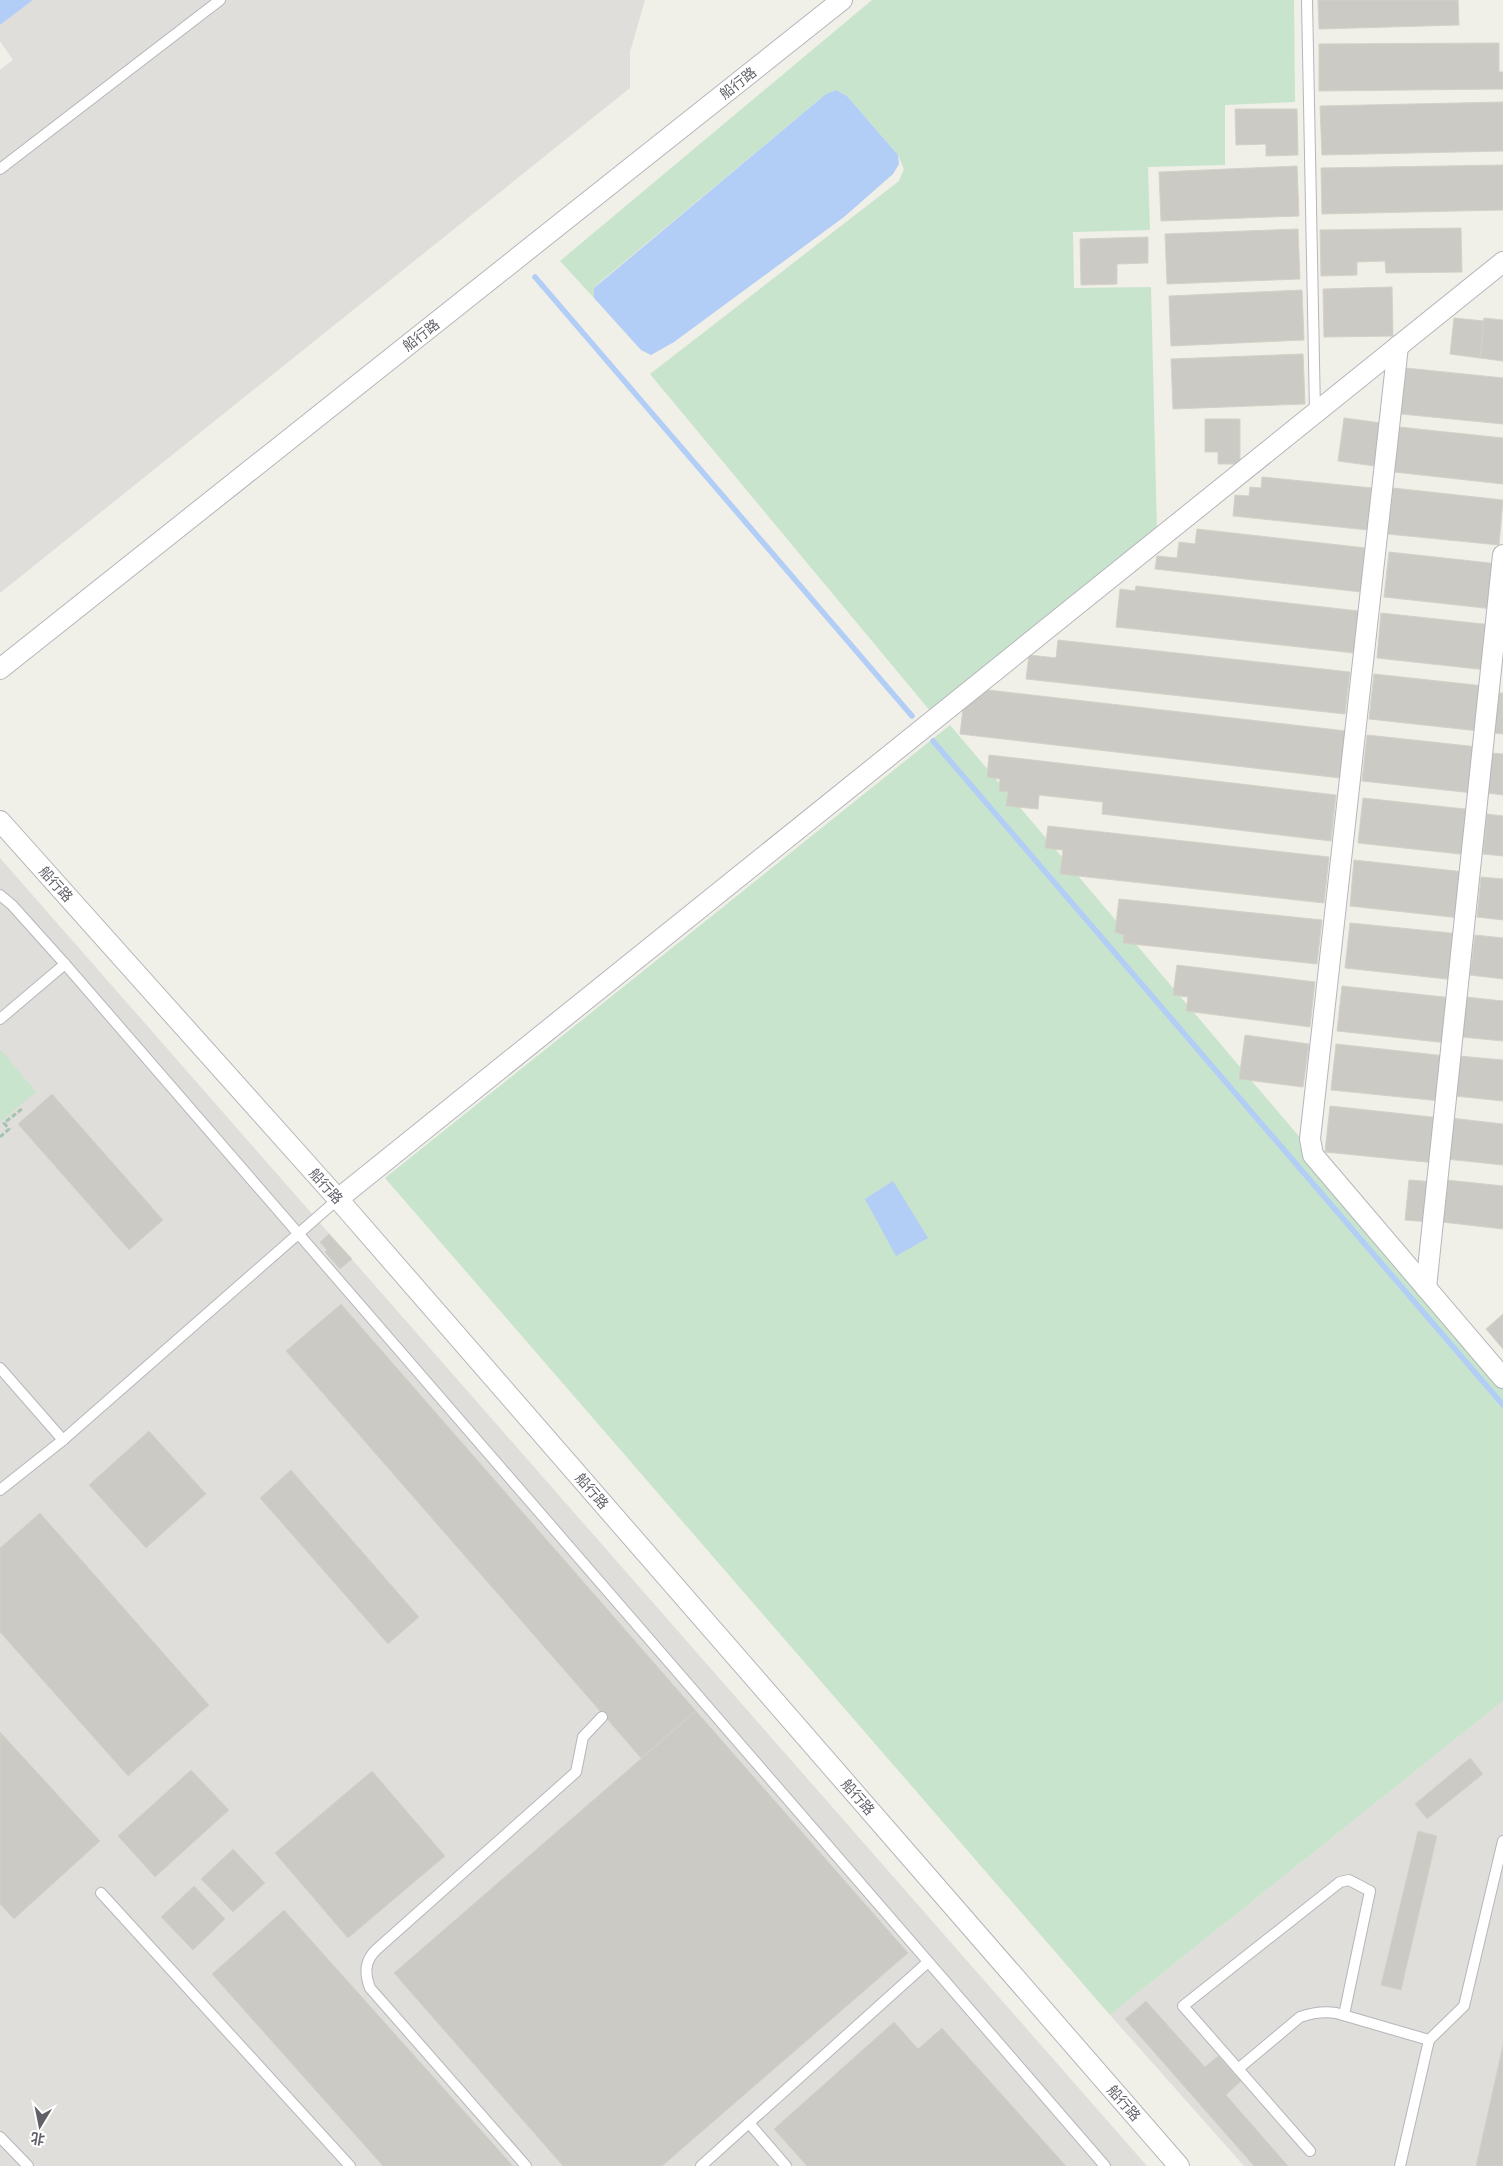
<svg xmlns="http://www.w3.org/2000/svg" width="1503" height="2166" font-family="'Noto Sans','Noto Sans SC',sans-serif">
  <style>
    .industrial { fill: #dfdeda }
    .green { fill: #c8e4cc }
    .water { fill: #b2cdf6 }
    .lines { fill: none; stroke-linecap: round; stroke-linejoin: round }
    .stream { stroke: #b2cdf6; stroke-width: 5.5 }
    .building { fill: #cbcac5; stroke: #d4d2c7 }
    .lane-casing { stroke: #b5b6bb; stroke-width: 12 }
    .street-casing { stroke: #b5b6bb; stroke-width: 22 }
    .path { stroke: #a1c5b1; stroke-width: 3; stroke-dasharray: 5 2.5; stroke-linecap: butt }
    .lane { stroke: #fff; stroke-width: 10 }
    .street { stroke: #fff; stroke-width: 20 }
    .labels { text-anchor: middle; stroke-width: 5; stroke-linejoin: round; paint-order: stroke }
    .street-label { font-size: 14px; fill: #5f6167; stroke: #fff }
  </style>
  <rect width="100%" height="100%" fill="#f0efe8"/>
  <g class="industrial">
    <polygon points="33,0 645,0 630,52 630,88 0,593 0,70 13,60 0,41 0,25"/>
    <polygon points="0,858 1147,2166 0,2166"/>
    <polygon points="1503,1701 1503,2166 1244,2166 1110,2015"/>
  </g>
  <g class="green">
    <polygon points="872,0 1294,0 1295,102 1225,105 1225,165 1148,167 1150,230 1073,232 1074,288 1151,287 1157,532 931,712 650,374 899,181 904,169 898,155 847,96 836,90 826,94 600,282 594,288 594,298 560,261"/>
    <polygon points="950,725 1503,1377 1503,1701 1110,2015 385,1178"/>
    <polygon points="0,1049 36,1092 0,1122"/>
  </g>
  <g class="water">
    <polygon points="0,0 33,0 0,25"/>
    <polygon points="836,90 847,96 898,155 899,164 893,174 844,217 674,342 651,355 641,350 594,298 594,288 826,94"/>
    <polygon points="893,1181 928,1238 896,1256 865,1199"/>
  </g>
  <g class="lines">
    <g class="stream">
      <polyline points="535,277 912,716"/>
      <polyline points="933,741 1503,1405"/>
    </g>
  </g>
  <g class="building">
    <polygon points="1318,0 1458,0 1459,25 1319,29"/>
    <polygon points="1499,43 1499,72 1503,72 1503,89 1319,91 1319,44"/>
    <polygon points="1503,102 1503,151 1322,155 1320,106"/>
    <polygon points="1235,109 1297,109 1298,155 1266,156 1266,144 1236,145"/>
    <polygon points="1503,165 1503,210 1322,214 1321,168"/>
    <polygon points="1297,166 1299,216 1161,221 1159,172"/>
    <polygon points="1461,228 1462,272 1386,273 1385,261 1357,262 1357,275 1321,276 1320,230"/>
    <polygon points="1298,229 1300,279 1167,284 1165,234"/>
    <polygon points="1148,237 1148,263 1117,264 1117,284 1081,285 1080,239"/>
    <polygon points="1392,287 1393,336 1324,337 1323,289"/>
    <polygon points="1302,290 1304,340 1171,346 1169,296"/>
    <polygon points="1454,318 1484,321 1480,358 1450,354"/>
    <polygon points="1484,318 1503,320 1503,361 1480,358"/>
    <polygon points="1303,354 1305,404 1173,409 1171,359"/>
    <polygon points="1406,368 1503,378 1503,424 1401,414"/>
    <polygon points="1344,418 1381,423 1375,466 1338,461"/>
    <polygon points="1205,419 1240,419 1240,464 1218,464 1218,452 1205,452"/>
    <polygon points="1399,427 1503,438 1503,484 1394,472"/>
    <polygon points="1262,477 1372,488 1368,530 1233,516 1235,495 1249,496 1250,487 1261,488"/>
    <polygon points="1393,488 1503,500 1499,545 1388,534"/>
    <polygon points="1197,529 1366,548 1361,592 1155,569 1157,556 1177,558 1179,542 1195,544"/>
    <polygon points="1389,552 1499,564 1494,609 1384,597"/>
    <polygon points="1136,586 1359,611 1354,653 1116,627 1120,589 1135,591"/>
    <polygon points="1381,613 1492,625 1487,670 1377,658"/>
    <polygon points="1058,640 1350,672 1345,714 1026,679 1029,655 1056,658"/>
    <polygon points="1374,674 1484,686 1479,731 1369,719"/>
    <polygon points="988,690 1346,731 1340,778 960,734 963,709"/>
    <polygon points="1498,693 1503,693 1503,734 1494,733"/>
    <polygon points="1367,735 1478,747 1473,793 1362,781"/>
    <polygon points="1492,753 1503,754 1503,795 1487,793"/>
    <polygon points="989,755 1336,795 1331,841 1102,814 1103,802 1039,795 1038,809 1006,806 1008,792 999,791 1000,779 987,777"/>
    <polygon points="1363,798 1474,810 1469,855 1358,843"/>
    <polygon points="1487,814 1503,816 1503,856 1483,854"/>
    <polygon points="1048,826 1329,857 1324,903 1060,874 1063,850 1045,848"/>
    <polygon points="1354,860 1465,872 1460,918 1350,906"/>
    <polygon points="1481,877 1503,879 1503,920 1477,917"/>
    <polygon points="1119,899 1322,920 1317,964 1123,943 1124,935 1115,932"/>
    <polygon points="1350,923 1461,934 1456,980 1345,968"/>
    <polygon points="1475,935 1503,938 1503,979 1470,975"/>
    <polygon points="1177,965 1315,982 1310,1027 1186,1011 1188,997 1173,995"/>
    <polygon points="1342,986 1453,998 1448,1043 1337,1031"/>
    <polygon points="1466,997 1503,1001 1503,1041 1462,1037"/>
    <polygon points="1245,1035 1309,1044 1303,1087 1239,1079"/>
    <polygon points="1336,1044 1446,1056 1441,1101 1331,1090"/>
    <polygon points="1459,1056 1503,1060 1503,1101 1455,1096"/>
    <polygon points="52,1094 163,1220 129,1250 18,1124"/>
    <polygon points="1330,1106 1441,1118 1436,1163 1325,1152"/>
    <polygon points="1451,1118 1503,1124 1503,1165 1446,1159"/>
    <polygon points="1409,1180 1435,1182 1431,1222 1405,1220"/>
    <polygon points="1447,1180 1503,1186 1503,1229 1442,1222"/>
    <polygon points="329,1234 352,1259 340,1269 325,1252 327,1250 320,1242"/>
    <polygon points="341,1304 696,1711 641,1758 286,1351"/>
    <polygon points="1503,1314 1503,1349 1486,1329"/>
    <polygon points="149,1431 206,1494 146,1548 89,1485"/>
    <polygon points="291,1470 419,1617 388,1644 260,1498"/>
    <polygon points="40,1513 209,1705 128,1776 0,1632 0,1548"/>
    <polygon points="696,1711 908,1953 662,2166 563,2166 394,1973"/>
    <polygon points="0,1732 100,1841 14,1919 0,1904"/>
    <polygon points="1470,1758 1483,1774 1427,1819 1415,1804"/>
    <polygon points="191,1770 229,1810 155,1877 118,1836"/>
    <polygon points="372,1771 445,1856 348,1938 275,1853"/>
    <polygon points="1418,1831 1437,1836 1401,1990 1381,1985"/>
    <polygon points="233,1849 265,1883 233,1912 201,1879"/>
    <polygon points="194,1886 225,1919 193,1950 161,1917"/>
    <polygon points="284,1910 513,2166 383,2166 212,1974"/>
    <polygon points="1146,2001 1205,2067 1218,2056 1241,2081 1226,2095 1288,2166 1254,2166 1125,2019"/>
    <polygon points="894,2022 918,2049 942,2028 1066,2166 807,2166 774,2129"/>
    <polygon points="1503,2045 1503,2166 1476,2166"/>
  </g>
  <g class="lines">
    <defs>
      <g id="lane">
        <polyline points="1307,0 1315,413"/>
        <polyline points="0,169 220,0"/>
        <polyline points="0,895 12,905 65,964 1105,2166"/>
        <polyline points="0,1019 65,964"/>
        <polyline points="0,1368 63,1440"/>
        <polyline points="0,1490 63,1440 338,1199"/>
        <polyline points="101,1893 350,2166"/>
        <path d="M1238,2069L1300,2017C1312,2013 1323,2011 1336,2013L1429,2040"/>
        <polyline points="749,2123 786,2166"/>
        <polyline points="0,2137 28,2166"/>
        <polyline points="1310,2151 1183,2006 1340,1882 1349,1880 1370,1891 1344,2015"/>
        <path d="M526,2166L370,1988C364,1972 365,1960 377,1949L576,1772L583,1737L602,1717"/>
        <polyline points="701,2166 928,1962"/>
        <polyline points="1400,2166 1429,2040 1464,2006 1503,1841"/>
      </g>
      <g id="street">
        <polyline points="1398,346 1310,1139 1313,1155 1503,1378"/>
        <polyline points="0,669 842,0"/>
        <polyline points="0,821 338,1199 1179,2166"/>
        <polyline points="338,1199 1503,262"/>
        <polyline points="1426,1288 1503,555"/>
      </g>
    </defs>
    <use href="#lane" class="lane-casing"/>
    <use href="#street" class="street-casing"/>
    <polyline class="path" points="0,1137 9,1129 4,1123 23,1108"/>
    <use href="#lane" class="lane"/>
    <use href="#street" class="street"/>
  </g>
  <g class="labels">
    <g class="street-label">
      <text transform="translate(738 83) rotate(-38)" y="5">船行路</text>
      <text transform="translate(421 335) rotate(-38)" y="5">船行路</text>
      <text transform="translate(56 884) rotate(48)" y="5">船行路</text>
      <text transform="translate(326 1186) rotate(48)" y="5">船行路</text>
      <text transform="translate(592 1491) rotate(49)" y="5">船行路</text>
      <text transform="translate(858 1797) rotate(49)" y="5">船行路</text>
      <text transform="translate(1124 2103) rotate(49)" y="5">船行路</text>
    </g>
  </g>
  <g transform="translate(40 2126) rotate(190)" stroke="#ffffff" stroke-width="4" paint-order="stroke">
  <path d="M0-4L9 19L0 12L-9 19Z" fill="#5f6167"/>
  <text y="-8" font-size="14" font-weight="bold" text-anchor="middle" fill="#5f6167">北</text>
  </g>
</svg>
